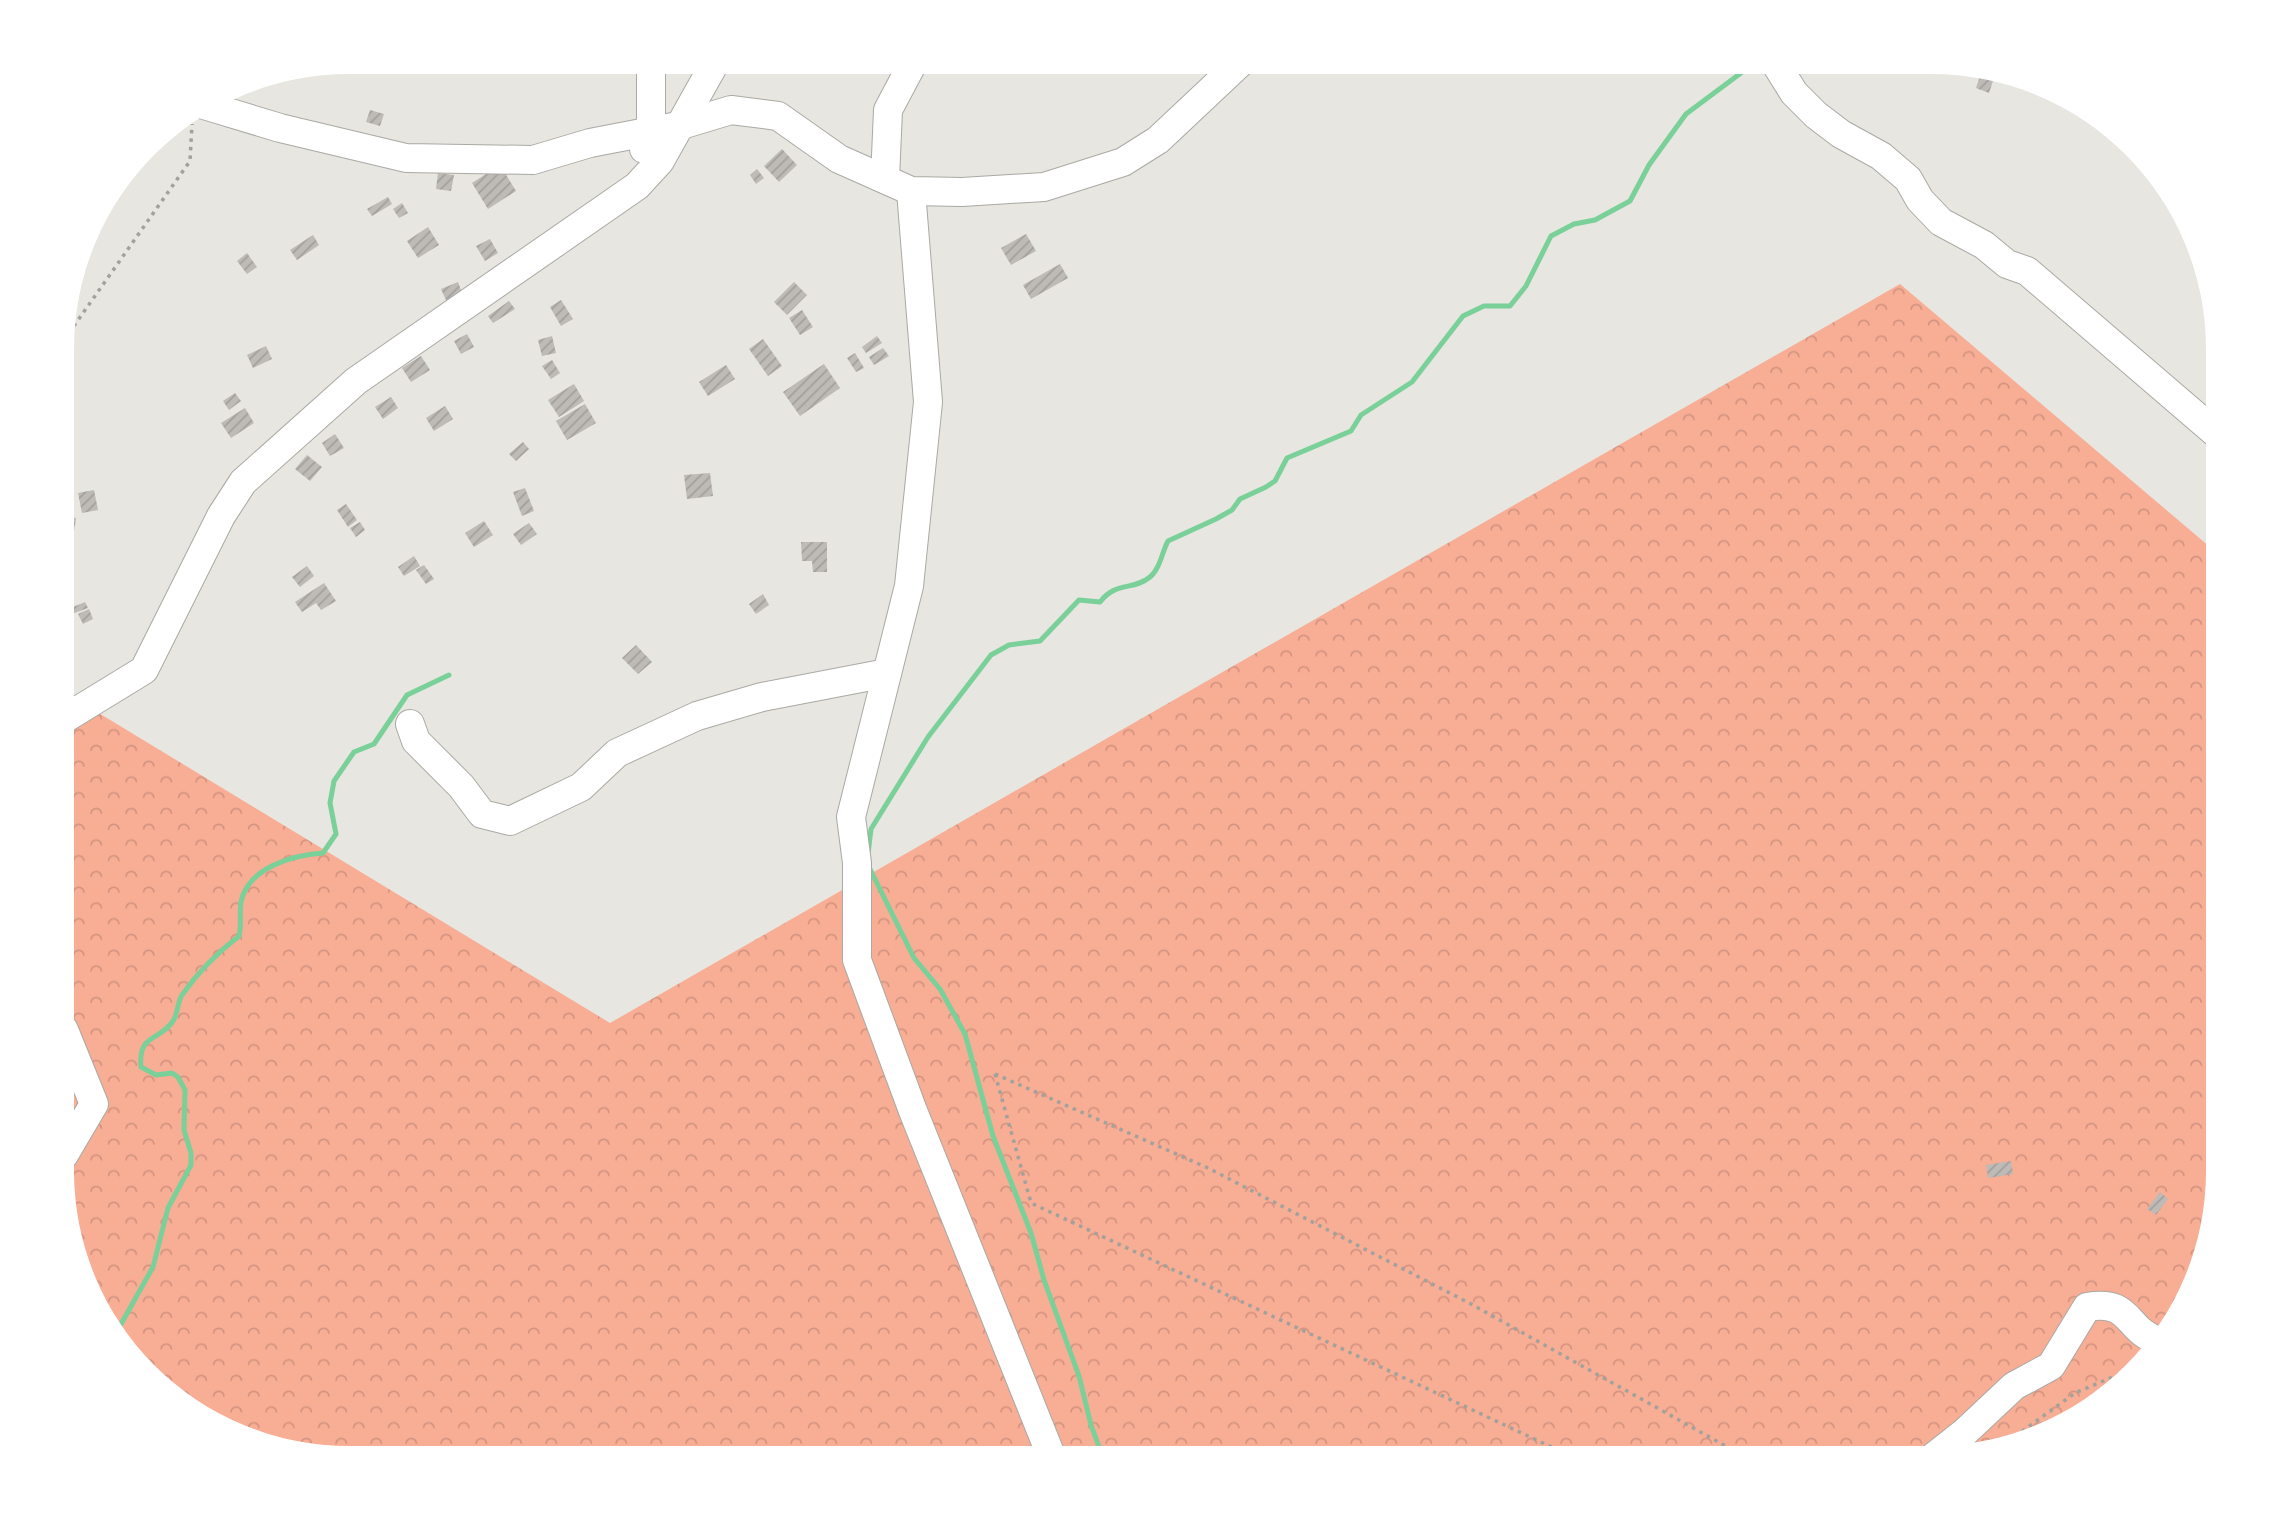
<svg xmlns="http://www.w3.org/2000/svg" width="2279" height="1520" font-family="Commissioner,sans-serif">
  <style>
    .forest { fill: url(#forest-crowns) }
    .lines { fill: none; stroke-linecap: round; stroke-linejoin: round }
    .stream { stroke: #79d098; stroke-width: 5 }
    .building { fill: url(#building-hatch) }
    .minor-casing { stroke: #aaa9a4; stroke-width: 30 }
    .path { stroke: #a2a19c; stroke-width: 3.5; stroke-dasharray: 3.5 5; stroke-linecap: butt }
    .minor { stroke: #fff; stroke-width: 28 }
  </style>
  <defs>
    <pattern id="forest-crowns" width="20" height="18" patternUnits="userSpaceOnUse" patternTransform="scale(1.75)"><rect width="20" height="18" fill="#f8ad95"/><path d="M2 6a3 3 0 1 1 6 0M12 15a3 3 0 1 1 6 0" fill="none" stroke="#d49480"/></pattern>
    <pattern id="building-hatch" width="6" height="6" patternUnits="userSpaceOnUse" patternTransform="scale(1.75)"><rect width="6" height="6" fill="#bebab6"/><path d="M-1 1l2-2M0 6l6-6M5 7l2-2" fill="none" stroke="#a39f9c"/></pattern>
  </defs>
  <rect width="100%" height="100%" fill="#e7e6e0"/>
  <polygon class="forest" points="1900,284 2217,553 2217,1190 2203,1264 2169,1332 2074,1421 1949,1458 348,1459 256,1444 188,1410 100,1316 64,1209 64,692 610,1023"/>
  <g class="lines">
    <g class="stream">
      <path d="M868,854L871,829L928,737L991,655L1009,645L1040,641L1079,600L1100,602C1116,581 1133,591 1150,577C1160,569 1162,552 1168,541L1216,519L1232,510L1240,499L1266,487L1275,481L1287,458L1351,431L1361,415L1412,382L1463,316L1484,306H1510L1526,286L1551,236L1574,224L1595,220L1630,201L1649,165L1686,114L1757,61"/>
      <polyline points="869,867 914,958 940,989 965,1034 993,1136 1031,1233 1044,1280 1079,1376 1091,1425 1103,1458"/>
      <path d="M116,1333L153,1267L168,1208L191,1165V1153L184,1130L185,1090L178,1077L172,1073L156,1075L141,1067C138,1033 159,1042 173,1021C178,1014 177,1003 182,995C198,972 217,953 239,936C242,924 239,913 241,902C248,867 294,855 323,853L336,834L330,803L334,781L354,752L374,744L407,695L449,675"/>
    </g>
  </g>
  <g class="building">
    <polygon points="1982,70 1996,72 1989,93 1976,88"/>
    <polygon points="370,110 384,114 380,126 366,122"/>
    <polygon points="782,149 797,165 779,182 764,166"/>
    <polygon points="500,165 516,191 488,209 472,183"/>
    <polygon points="757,169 764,178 756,184 750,175"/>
    <polygon points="438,173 454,175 451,191 436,189"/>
    <polygon points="388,197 392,204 372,216 367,209"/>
    <polygon points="402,203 408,213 399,218 393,209"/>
    <polygon points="428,227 439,245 418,258 407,241"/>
    <polygon points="1026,234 1036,251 1011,265 1001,248"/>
    <polygon points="313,235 319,245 297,260 290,250"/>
    <polygon points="490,239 498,253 485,261 476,246"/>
    <polygon points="247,253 257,267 247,274 237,261"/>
    <polygon points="1060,264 1068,278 1031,299 1023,285"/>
    <polygon points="458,282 462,293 446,300 441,289"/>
    <polygon points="794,282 807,295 787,315 774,302"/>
    <polygon points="561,300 573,319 561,326 550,307"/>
    <polygon points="509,301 515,309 493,323 488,316"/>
    <polygon points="802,310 813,327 800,335 789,318"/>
    <polygon points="467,334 474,347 461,354 454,341"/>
    <polygon points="552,336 556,353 542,356 538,340"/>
    <polygon points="877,336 882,343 866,353 862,347"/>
    <polygon points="763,339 782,366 768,376 749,349"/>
    <polygon points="266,346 272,359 253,368 247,355"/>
    <polygon points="883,348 889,356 874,365 869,357"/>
    <polygon points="855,353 864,368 856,372 847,358"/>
    <polygon points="421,356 430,370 411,382 402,368"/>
    <polygon points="552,360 560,373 551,379 542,366"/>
    <polygon points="824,364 840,388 800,416 783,392"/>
    <polygon points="726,365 735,379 708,396 699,382"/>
    <polygon points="574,384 584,401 559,417 548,400"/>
    <polygon points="235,393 241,401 229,410 223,401"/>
    <polygon points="391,397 398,408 383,419 375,407"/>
    <polygon points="585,404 596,423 567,440 556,421"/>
    <polygon points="445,406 453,419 434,431 426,418"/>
    <polygon points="245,408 254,423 231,438 221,423"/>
    <polygon points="335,434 344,448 330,456 322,443"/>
    <polygon points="523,442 529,449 516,461 509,454"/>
    <polygon points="307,455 322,467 310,481 295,469"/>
    <polygon points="710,473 713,496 687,499 684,475"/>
    <polygon points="525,488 534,511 522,516 513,492"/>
    <polygon points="94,490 98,510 82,513 78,493"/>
    <polygon points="346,504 357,520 348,527 337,510"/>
    <polygon points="64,516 76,518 73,538 64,537"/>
    <polygon points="484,521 493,535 474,547 465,533"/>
    <polygon points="360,522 365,530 356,537 350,528"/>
    <polygon points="529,523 537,534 521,545 513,534"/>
    <polygon points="801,542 827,542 827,572 813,572 812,561 802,561"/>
    <polygon points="414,556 420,566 404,576 398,567"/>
    <polygon points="424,565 434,579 426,584 416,570"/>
    <polygon points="307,566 314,576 300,587 292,577"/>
    <polygon points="324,583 336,601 321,610 316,603 302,612 295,602"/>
    <polygon points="763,594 769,605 756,614 749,604"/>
    <polygon points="85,602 88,608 69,615 66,610"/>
    <polygon points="89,609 93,619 83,624 78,614"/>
    <polygon points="636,645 652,662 638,674 622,658"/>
    <polygon points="2011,1161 2013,1174 1988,1178 1986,1165"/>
    <polygon points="2160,1192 2168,1199 2156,1215 2147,1209"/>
  </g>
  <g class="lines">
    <defs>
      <g id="minor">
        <polyline points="1774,61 1794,93 1816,115 1841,134 1881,156 1908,179 1920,200 1941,222 1984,245 2007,264 2027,271 2217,434"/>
        <polyline points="204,105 280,128 406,158 533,160 590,143 678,126 731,110 778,116 839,159 911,191 962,192 1044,187 1123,162 1158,140 1242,61"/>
        <polyline points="644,149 651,131 651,61"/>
        <polyline points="885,179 888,110 914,61"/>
        <polyline points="911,191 928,402 909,586 851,817 857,863 857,960 913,1111 1052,1458"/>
        <polyline points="64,719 144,670 221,516 243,482 356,381 637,186 660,161 716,61"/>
        <polyline points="410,724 416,741 461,786 482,814 510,821 581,787 617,753 697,716 762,697 887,673"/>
        <polyline points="64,1030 94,1104 64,1155"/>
        <path d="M1932,1458L1965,1432L2014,1386L2051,1366L2087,1307C2133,1299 2124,1330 2159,1341"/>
      </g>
    </defs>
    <use href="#minor" class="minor-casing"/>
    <g class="path">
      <polyline points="64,340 190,161 192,124"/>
      <polyline points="995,1074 1208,1168 1471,1304 1747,1458"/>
      <polyline points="995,1074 1031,1203 1575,1458"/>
      <polyline points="1990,1441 2017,1435 2075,1393 2127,1371"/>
    </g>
    <use href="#minor" class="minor"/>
  </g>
  <path d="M0 0H2279V1520H0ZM349 74H1931A275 275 0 0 1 2206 349V1171A275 275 0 0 1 1931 1446H349A275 275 0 0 1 74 1171V349A275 275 0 0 1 349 74Z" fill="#fff" fill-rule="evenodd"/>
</svg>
